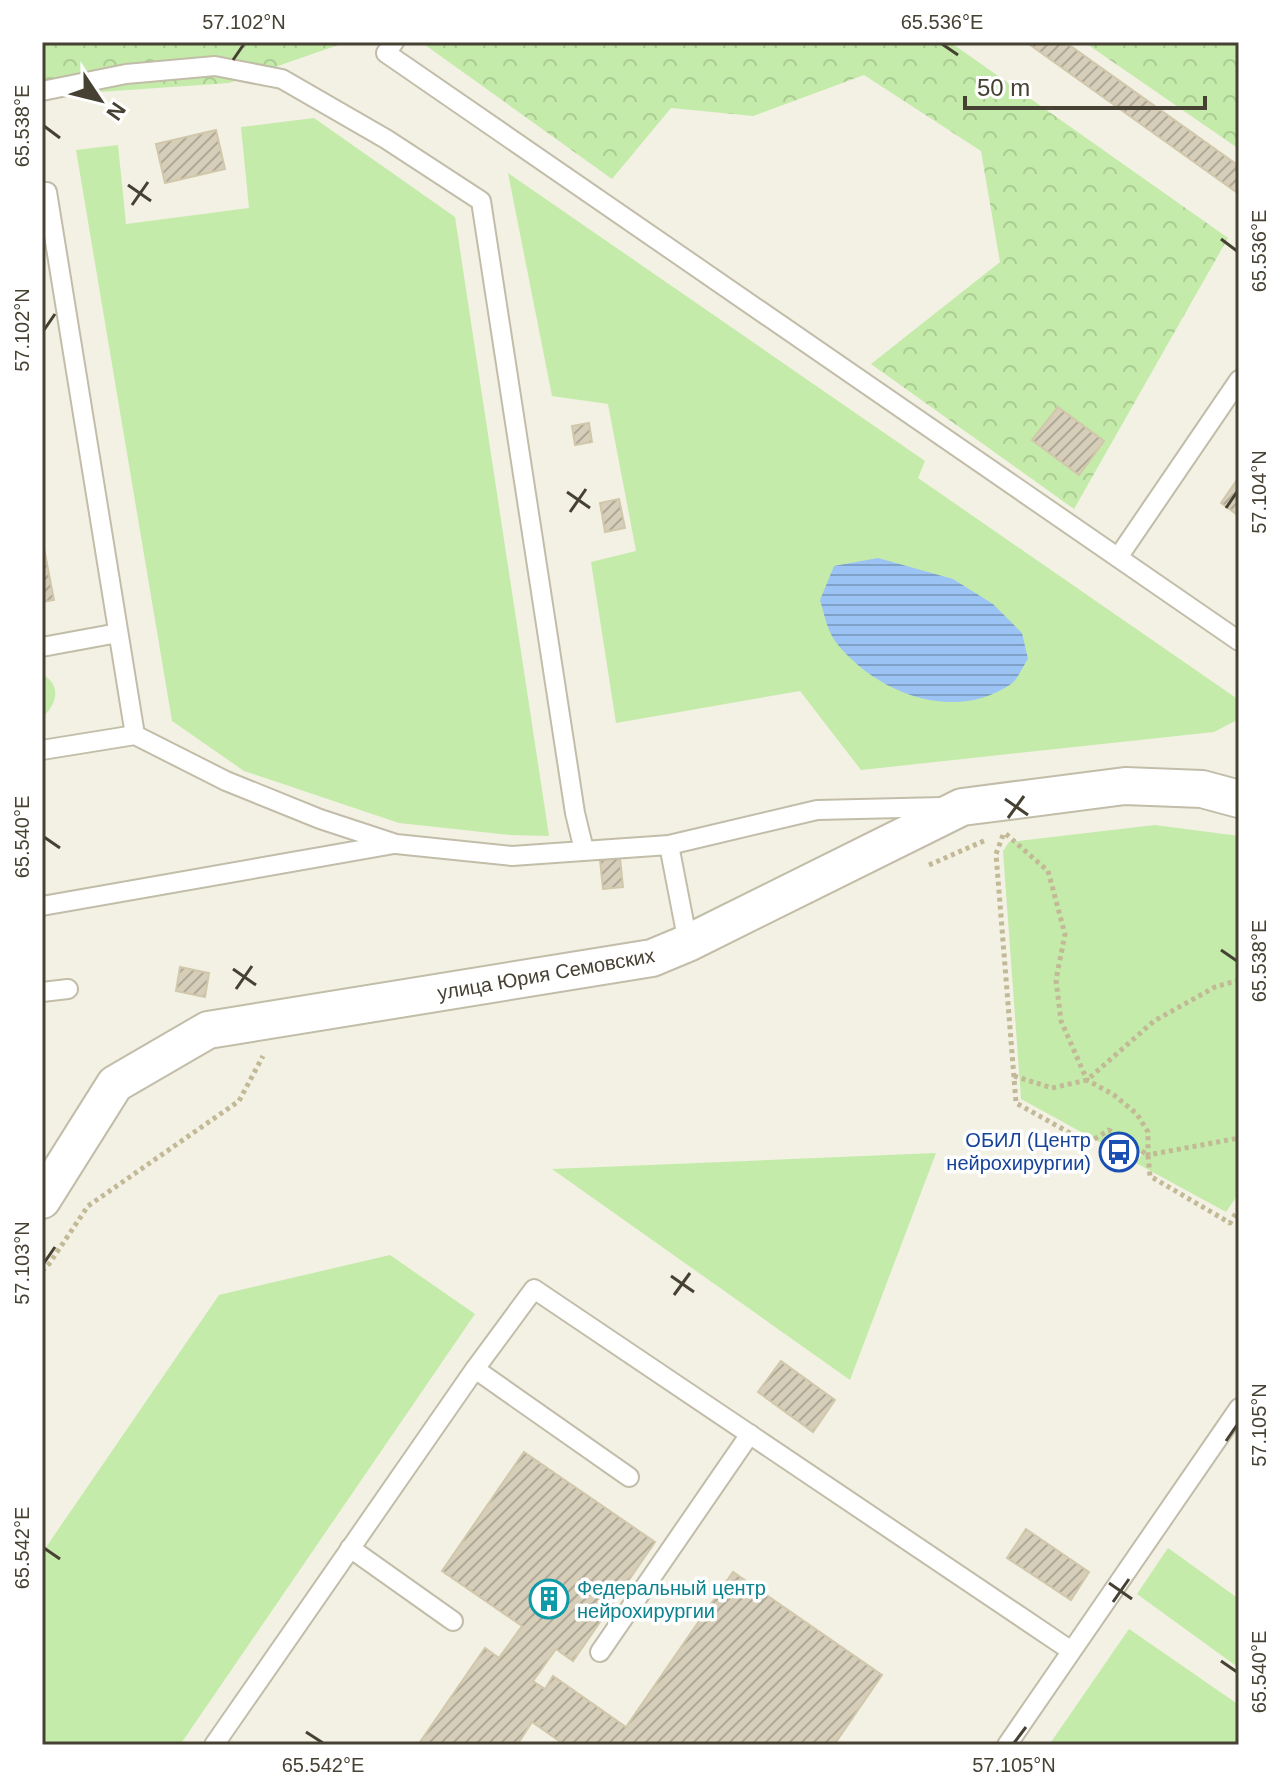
<svg xmlns="http://www.w3.org/2000/svg" width="1281" height="1787" font-family="Helvetica,sans-serif">
  <style>
    .green { fill: #c4eba9 }
    .forest { fill: url(#forest-crowns) }
    .water { fill: url(#water-rules) }
    .building { fill: url(#building-hatch); stroke: #d1c8ab; stroke-width: 2 }
    .lines { fill: none; stroke-linecap: round; stroke-linejoin: round }
    .service-casing { stroke: #c2bda9; stroke-width: 22 }
    .minor-casing { stroke: #c2bda9; stroke-width: 40 }
    .path { stroke: #c2b996; stroke-width: 5; stroke-dasharray: 4 4; stroke-linecap: butt }
    .service { stroke: #fff; stroke-width: 18 }
    .minor { stroke: #fff; stroke-width: 36 }
    .ticks { fill: none; stroke: #464133; stroke-width: 3 }
    .labels { text-anchor: middle; stroke-width: 7; stroke-linejoin: round; paint-order: stroke }
    .street-label { font-size: 20px; fill: #464133; stroke: #fff }
    .transit-label { font-size: 20px; fill: #164399; stroke: #fff; text-anchor: end }
    .culture-label { font-size: 20px; fill: #0d838f; stroke: #fff; text-anchor: start }
    .neatline { fill: none; stroke: #464133; stroke-width: 3 }
    .ticks-label { font-size: 20px; text-anchor: middle; fill: #464133 }
  </style>
  <defs>
    <pattern id="forest-crowns" width="20" height="18" patternUnits="userSpaceOnUse" patternTransform="scale(2)"><rect width="20" height="18" fill="#c4eba9"/><path d="M2 6a3 3 0 1 1 6 0M12 15a3 3 0 1 1 6 0" fill="none" stroke="#aacb92"/></pattern>
    <pattern id="water-rules" width="6" height="5" patternUnits="userSpaceOnUse" patternTransform="scale(2)"><rect width="6" height="5" fill="#9bc4f5"/><path d="M0 2.5h6" fill="none" stroke="#80a1c7"/></pattern>
    <pattern id="building-hatch" width="6" height="6" patternUnits="userSpaceOnUse" patternTransform="scale(2)"><rect width="6" height="6" fill="#d6ceb9"/><path d="M-1 1l2-2M0 6l6-6M5 7l2-2" fill="none" stroke="#afa997"/></pattern>
  </defs>
  <rect width="100%" height="100%" fill="#f3f1e4"/>
  <g class="green">
    <polygon points="314,118 455,217 549,836 510,835 399,823 244,771 172,721 76,150 118,145 126,224 249,208 241,127"/>
    <polygon points="508,173 925,461 918,478 1239,700 1239,719 1214,732 861,770 800,691 616,723 591,562 636,551 608,404 552,396"/>
    <path d="M42,674C63,686 56,705 42,718Z"/>
    <polygon points="1155,825 1239,836 1239,1193 1226,1212 1136,1163 1142,1154 1110,1134 1103,1144 1021,1099 1003,851 1009,842"/>
    <polygon points="936,1153 850,1380 552,1169"/>
    <polygon points="390,1255 475,1314 180,1745 42,1745 42,1553 219,1295"/>
    <polygon points="1168,1548 1239,1599 1239,1668 1137,1594"/>
    <polygon points="1129,1629 1239,1705 1239,1745 1049,1745"/>
  </g>
  <g class="forest">
    <polygon points="42,42 347,42 229,83 42,96"/>
    <polygon points="421,42 950,42 1228,238 1074,509 871,364 1000,262 981,151 864,75 753,116 671,108 612,179"/>
    <polygon points="1084,42 1239,42 1239,149"/>
  </g>
  <path class="water" d="M878,558L953,579L993,604L1022,633L1028,659C1023,666 1018,679 1011,684C953,724 874,692 835,641C827,630 824,613 820,600L834,566Z"/>
  <g class="building">
    <polygon points="1026,42 1065,42 1239,166 1239,194"/>
    <polygon points="216,130 225,169 165,183 156,144"/>
    <polygon points="1058,407 1104,441 1079,475 1032,440"/>
    <polygon points="589,423 592,442 575,445 572,426"/>
    <polygon points="1239,477 1239,516 1221,503"/>
    <polygon points="619,499 625,528 605,532 600,503"/>
    <polygon points="42,538 54,600 42,602"/>
    <polygon points="620,858 623,887 603,889 600,860"/>
    <polygon points="180,967 209,973 205,997 176,991"/>
    <polygon points="781,1361 835,1400 813,1432 758,1392"/>
    <polygon points="524,1452 655,1542 573,1661 556,1649 533,1681 545,1689 553,1676 626,1727 733,1572 882,1675 834,1745 565,1745 532,1722 517,1745 418,1745 485,1648 499,1658 522,1626 442,1571"/>
    <polygon points="1026,1529 1089,1572 1071,1600 1007,1558"/>
  </g>
  <g class="lines">
    <defs>
      <g id="service">
        <polyline points="394,42 386,53 1239,641"/>
        <polyline points="42,91 126,74 215,66 282,79 386,139 481,201 575,813 584,850"/>
        <polyline points="47,192 135,735"/>
        <polyline points="1119,556 1239,380"/>
        <polyline points="42,647 118,633"/>
        <polyline points="42,750 135,735 226,781 320,819 396,844 512,856 669,845 817,810 943,807"/>
        <polyline points="669,845 688,943"/>
        <polyline points="42,906 394,844"/>
        <polyline points="42,992 68,989"/>
        <polyline points="475,1369 534,1289 1070,1650"/>
        <polyline points="350,1548 453,1621"/>
        <polyline points="600,1652 750,1434"/>
        <polyline points="214,1745 475,1369 629,1477"/>
        <polyline points="1007,1745 1239,1408"/>
      </g>
      <polyline id="minor" points="42,1200 115,1084 208,1030 652,958 688,943 962,807 1125,786 1202,789 1239,799"/>
    </defs>
    <use href="#service" class="service-casing"/>
    <use href="#minor" class="minor-casing"/>
    <g class="path">
      <polyline points="1006,834 1048,871 1065,934 1056,980 1061,1021 1087,1080 1114,1095 1137,1114 1148,1132 1148,1155 1239,1138"/>
      <polyline points="1003,835 996,854 1016,1103 1088,1143 1109,1130 1148,1155 1150,1176 1230,1223 1239,1208"/>
      <polyline points="929,865 986,840"/>
      <polyline points="1014,1076 1052,1088 1087,1080 1154,1021 1215,987 1239,980"/>
      <polyline points="42,1271 49,1264 88,1206 239,1101 263,1056"/>
    </g>
    <use href="#service" class="service"/>
    <use href="#minor" class="minor"/>
  </g>
  <path class="ticks" d="M942,44L958,55M233,60L244,44M44,126L60,138M128,185L151,201M132,205L148,182M1221,239L1237,251M44,330L55,314M567,492L590,508M1226,508L1237,492M570,512L586,489M1005,799L1028,815M1008,818L1024,796M44,837L60,848M1221,950L1237,961M233,969L256,985M236,989L252,966M44,1263L55,1247M671,1276L694,1292M674,1295L690,1273M1226,1441L1237,1425M44,1548L60,1559M1109,1583L1132,1599M1113,1602L1129,1579M1221,1661L1237,1672M306,1732L323,1743M1014,1743L1026,1727"/>
  <defs>
    <symbol id="bus-ring" viewBox="-11 -11 22 22"><circle r="9.5" fill="#fff" stroke="#1a4fb4" stroke-width="1.5"/><path d="M-5-6H5V4H4V6H2V4H-2V6H-4V4H-5ZM-3.5-4V0h7V-4ZM-3.5 1.2v1.5H-2V1.2ZM2 1.2v1.5H3.5V1.2Z" fill="#1a4fb4"/></symbol>
    <symbol id="building-ring" viewBox="-11 -11 22 22"><circle r="9.5" fill="#fff" stroke="#0f9aa8" stroke-width="1.5"/><path d="M-4-6H4V6H1V3H-1V6H-4ZM-2.5-4.3h1.7v1.8h-1.7ZM.8-4.3h1.7v1.8H.8ZM-2.5-1h1.7V.8h-1.7ZM.8-1h1.7V.8H.8Z" fill="#0f9aa8"/></symbol>
  </defs>
  <g fill-rule="evenodd">
    <use href="#bus-ring" x="1097" y="1130" width="44" height="44"/>
    <use href="#building-ring" x="527" y="1577" width="44" height="44"/>
  </g>
  <g class="labels">
    <g class="street-label">
      <text transform="translate(546 974) rotate(-10)" y="7">улица Юрия Семовских</text>
    </g>
    <g class="transit-label">
      <text x="1091" y="1147">ОБИЛ (Центр<tspan x="1091" dy="23">нейрохирургии)</tspan></text>
    </g>
    <g class="culture-label">
      <text x="577" y="1595">Федеральный центр<tspan x="577" dy="23">нейрохирургии</tspan></text>
    </g>
  </g>
  <rect width="1281" height="1787" fill="none" stroke="#ffffff" stroke-width="88"/>
  <g transform="translate(100 100) rotate(125)" stroke="#ffffff" stroke-width="6" paint-order="stroke">
  <path d="M0-6L14 30L0 20L-14 30Z" fill="#464133"/>
  <text y="-12" font-size="22" font-weight="bold" text-anchor="middle" fill="#464133">N</text>
  </g>
  <path d="M965 96v12h240v-12" fill="none" stroke="#464133" stroke-width="4"/>
  <text x="977" y="96" font-size="24" fill="#464133" stroke="#ffffff" stroke-width="6" paint-order="stroke">50 m</text>
  <rect x="44" y="44" width="1193" height="1699" class="neatline"/>
  <g class="ticks-label">
    <text x="244" y="29">57.102°N</text>
    <text x="942" y="29">65.536°E</text>
    <text transform="translate(22 126) rotate(-90)" y="7">65.538°E</text>
    <text transform="translate(1259 251) rotate(-90)" y="7">65.536°E</text>
    <text transform="translate(22 330) rotate(-90)" y="7">57.102°N</text>
    <text transform="translate(1259 492) rotate(-90)" y="7">57.104°N</text>
    <text transform="translate(22 837) rotate(-90)" y="7">65.540°E</text>
    <text transform="translate(1259 961) rotate(-90)" y="7">65.538°E</text>
    <text transform="translate(22 1263) rotate(-90)" y="7">57.103°N</text>
    <text transform="translate(1259 1425) rotate(-90)" y="7">57.105°N</text>
    <text transform="translate(22 1548) rotate(-90)" y="7">65.542°E</text>
    <text transform="translate(1259 1672) rotate(-90)" y="7">65.540°E</text>
    <text x="323" y="1772">65.542°E</text>
    <text x="1014" y="1772">57.105°N</text>
  </g>
</svg>
